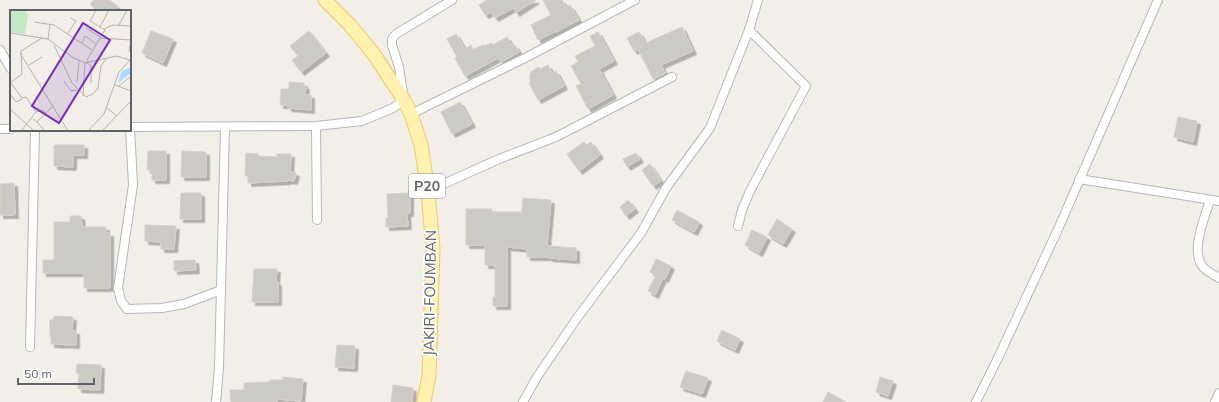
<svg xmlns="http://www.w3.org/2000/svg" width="1219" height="402" font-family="Mulish,sans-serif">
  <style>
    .building { fill: #cccac5; stroke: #d6d1c6; filter: url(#shadow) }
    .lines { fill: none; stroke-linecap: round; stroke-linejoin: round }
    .street-casing { stroke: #b5b8bc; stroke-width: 10 }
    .primary-casing { stroke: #f2c960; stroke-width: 15 }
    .street { stroke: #fff; stroke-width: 8 }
    .primary { stroke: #fff2af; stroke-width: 13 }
    .labels { text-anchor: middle; stroke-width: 3.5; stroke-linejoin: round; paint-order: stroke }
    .shield { fill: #fff; stroke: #8f9295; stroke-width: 1 }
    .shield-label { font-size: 14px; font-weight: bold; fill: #5f6368 }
    .street-label { font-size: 15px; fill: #5f6368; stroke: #fff }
    .inset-road { fill: none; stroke: #b3b3b1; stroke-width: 1 }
    .view { fill: #7b2cbf; fill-opacity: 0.15; stroke: #7b2cbf; stroke-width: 2 }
    .inset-edge { fill: none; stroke: #5f6368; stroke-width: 2 }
  </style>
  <defs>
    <filter id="shadow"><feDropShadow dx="3.5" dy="3.5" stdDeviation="0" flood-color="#0004"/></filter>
  </defs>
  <rect width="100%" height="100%" fill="#f1efe8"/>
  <g class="building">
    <polygon points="94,0 110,0 118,7 114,11 98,11 90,4"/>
    <polygon points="487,0 536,0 516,13 513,8 495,18 491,12 485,15 479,5"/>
    <polygon points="543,0 562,0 566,7 570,5 579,20 556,32 556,31 538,40 531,25 551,15"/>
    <polygon points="682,27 693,51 661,65 665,73 653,79 638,49 634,51 627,38 639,32 646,43"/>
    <polygon points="151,31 173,39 163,63 142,53"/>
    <polygon points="309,31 326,53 301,72 292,60 298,56 290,46"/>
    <polygon points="598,32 614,61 599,69 613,95 588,109 576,86 581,84 571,66 578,62 575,56 595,46 590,36"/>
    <polygon points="456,34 465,49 471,45 473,50 483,45 484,46 492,43 493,45 507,37 512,46 515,45 519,52 501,62 498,58 465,76 455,58 457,57 447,39"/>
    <polygon points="548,65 552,73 556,71 564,86 538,100 530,85 530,74 532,71 539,67 540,69"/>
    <polygon points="289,82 304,83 304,86 306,86 305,95 311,95 311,110 288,108 288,105 280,105 281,89 289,89"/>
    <polygon points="460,102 472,124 452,134 441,112"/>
    <polygon points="1178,117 1197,121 1193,142 1174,137"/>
    <polygon points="584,142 587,145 591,142 600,155 579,171 567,154"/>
    <polygon points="54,145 84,145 84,155 73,155 73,167 54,166"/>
    <polygon points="148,151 166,151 166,180 152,180 152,170 147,170"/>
    <polygon points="182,151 206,152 206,177 181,177"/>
    <polygon points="246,153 258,154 258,156 277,157 277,154 291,154 290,172 296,173 294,181 288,180 288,181 248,183 248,176 245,176"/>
    <polygon points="636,153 640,159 627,167 623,159"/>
    <polygon points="650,164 661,181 653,186 642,170"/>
    <polygon points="14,183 15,215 0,215 0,184"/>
    <polygon points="181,193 201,193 201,219 180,219"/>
    <polygon points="410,193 410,213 407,213 408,226 386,227 386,218 388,218 387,194"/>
    <polygon points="523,198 551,200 547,246 576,248 576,260 549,258 549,257 527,257 527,249 507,247 507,306 493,306 493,297 495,297 495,265 485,265 485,245 466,245 466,209 492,209 492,212 522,212"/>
    <polygon points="628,200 635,209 626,216 620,207"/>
    <polygon points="677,210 699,222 694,232 672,220"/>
    <polygon points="70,216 81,216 82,227 106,227 106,233 110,233 110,288 84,288 84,273 43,273 43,260 54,260 54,222 70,222"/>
    <polygon points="777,219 792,229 783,244 768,235"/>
    <polygon points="145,225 176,226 174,249 161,249 161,242 145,241"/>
    <polygon points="752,230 767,237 759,253 745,245"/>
    <polygon points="656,259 671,266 665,279 663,278 655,295 648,291 656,275 650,272"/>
    <polygon points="195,260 196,270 174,271 174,261"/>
    <polygon points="254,269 277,269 276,282 278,282 278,302 252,302"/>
    <polygon points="54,316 73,317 72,331 76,331 76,345 51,344 51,337 50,337 50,320 53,320"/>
    <polygon points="722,330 740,339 735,350 717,341"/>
    <polygon points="337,345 355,346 354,368 335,367"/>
    <polygon points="77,364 101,365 100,390 78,389 79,373 76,373"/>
    <polygon points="686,371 708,378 702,394 680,387"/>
    <polygon points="283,377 303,379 301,401 277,399 277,402 231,402 230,390 244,390 244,383 269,382 270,380 283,380"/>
    <polygon points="880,377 893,381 888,396 876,392"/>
    <polygon points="393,385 413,388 412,402 391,402"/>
    <polygon points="828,392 846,402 823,402"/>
  </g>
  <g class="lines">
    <defs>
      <g id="street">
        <polyline points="0,50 11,69"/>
        <polyline points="411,114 527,57 635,0"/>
        <polyline points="316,126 317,220"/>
        <polyline points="0,129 11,129"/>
        <polyline points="1079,179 1219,201"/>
        <polyline points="428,191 499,159 556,137 672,77"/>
        <path d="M1210,200C1205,217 1189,253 1204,268C1208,272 1214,275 1219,278"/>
        <polyline points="738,226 742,210 750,191 806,86 749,30"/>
        <polyline points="221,290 184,304 162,308 127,309 121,301 118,288 133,185 130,127 316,126 362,121 393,108 404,100 399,67 392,45 392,39 396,34 452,0"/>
        <polyline points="30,347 35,130"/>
        <polyline points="216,402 219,368 225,127"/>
        <polyline points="523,402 537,377 577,318 641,233 666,188 710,128 749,30 758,0"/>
        <polyline points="976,402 998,358 1059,227 1158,0"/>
        <polyline points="1215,402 1219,393"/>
      </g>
      <polyline id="primary" points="325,0 350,25 373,53 404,100 411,114 421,145 428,191 433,249 429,376 424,402"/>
    </defs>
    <use href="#street" class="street-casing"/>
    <use href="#primary" class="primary-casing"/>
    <use href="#street" class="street"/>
    <use href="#primary" class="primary"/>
  </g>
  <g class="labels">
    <rect class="shield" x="409" y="174" width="36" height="24" rx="3"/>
    <g class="shield-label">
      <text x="427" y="191">P20</text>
    </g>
    <g class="street-label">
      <text transform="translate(430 293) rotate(-89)" y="5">JAKIRI-FOUMBAN</text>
    </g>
  </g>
  <g transform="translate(10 10)">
    <rect width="121" height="121" fill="#f1efe8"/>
    <path d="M0,0H15L18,5L15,24L0,22Z" fill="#c5e8c5"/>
    <path d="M121,57V63L108,73L112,61Z" fill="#aadaff"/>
    <path class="inset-road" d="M86,0L80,11L90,17M24,12L44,15L82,40M109,15L117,0M76,18L90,27M95,20L90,17L99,0M0,23L38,29L62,47L75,53L106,46L120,50M58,23L66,11L61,8M90,28L121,30M38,29L40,14M72,33L75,26L86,34M44,35L62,73L76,87L83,84L88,78L91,56L96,49M119,42L121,27M10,43L58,121M19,55L32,47M54,71L61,81L67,80M67,72L69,51M0,73L12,64L11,41L32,28M1,73L12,88L16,87L26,102M81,73V56L77,53V50L96,18L103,15L121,16M105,75L121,81M109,76L121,66M0,84L6,92L12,89M73,86L75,53M97,98L107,106M0,99L24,121M23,109L27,112L43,96M27,112L35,121M12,120L26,102L33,100L36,104M78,121L94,104L109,62L121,49M92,121L121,91"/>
    <path class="view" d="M73,13L100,30L49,113L22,96Z"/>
    <rect width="121" height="121" class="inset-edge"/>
  </g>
  <path d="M18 378v6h76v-6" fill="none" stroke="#5f6368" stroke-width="2"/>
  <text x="24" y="378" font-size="12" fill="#5f6368" stroke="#ffffff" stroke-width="3" paint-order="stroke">50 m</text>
</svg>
